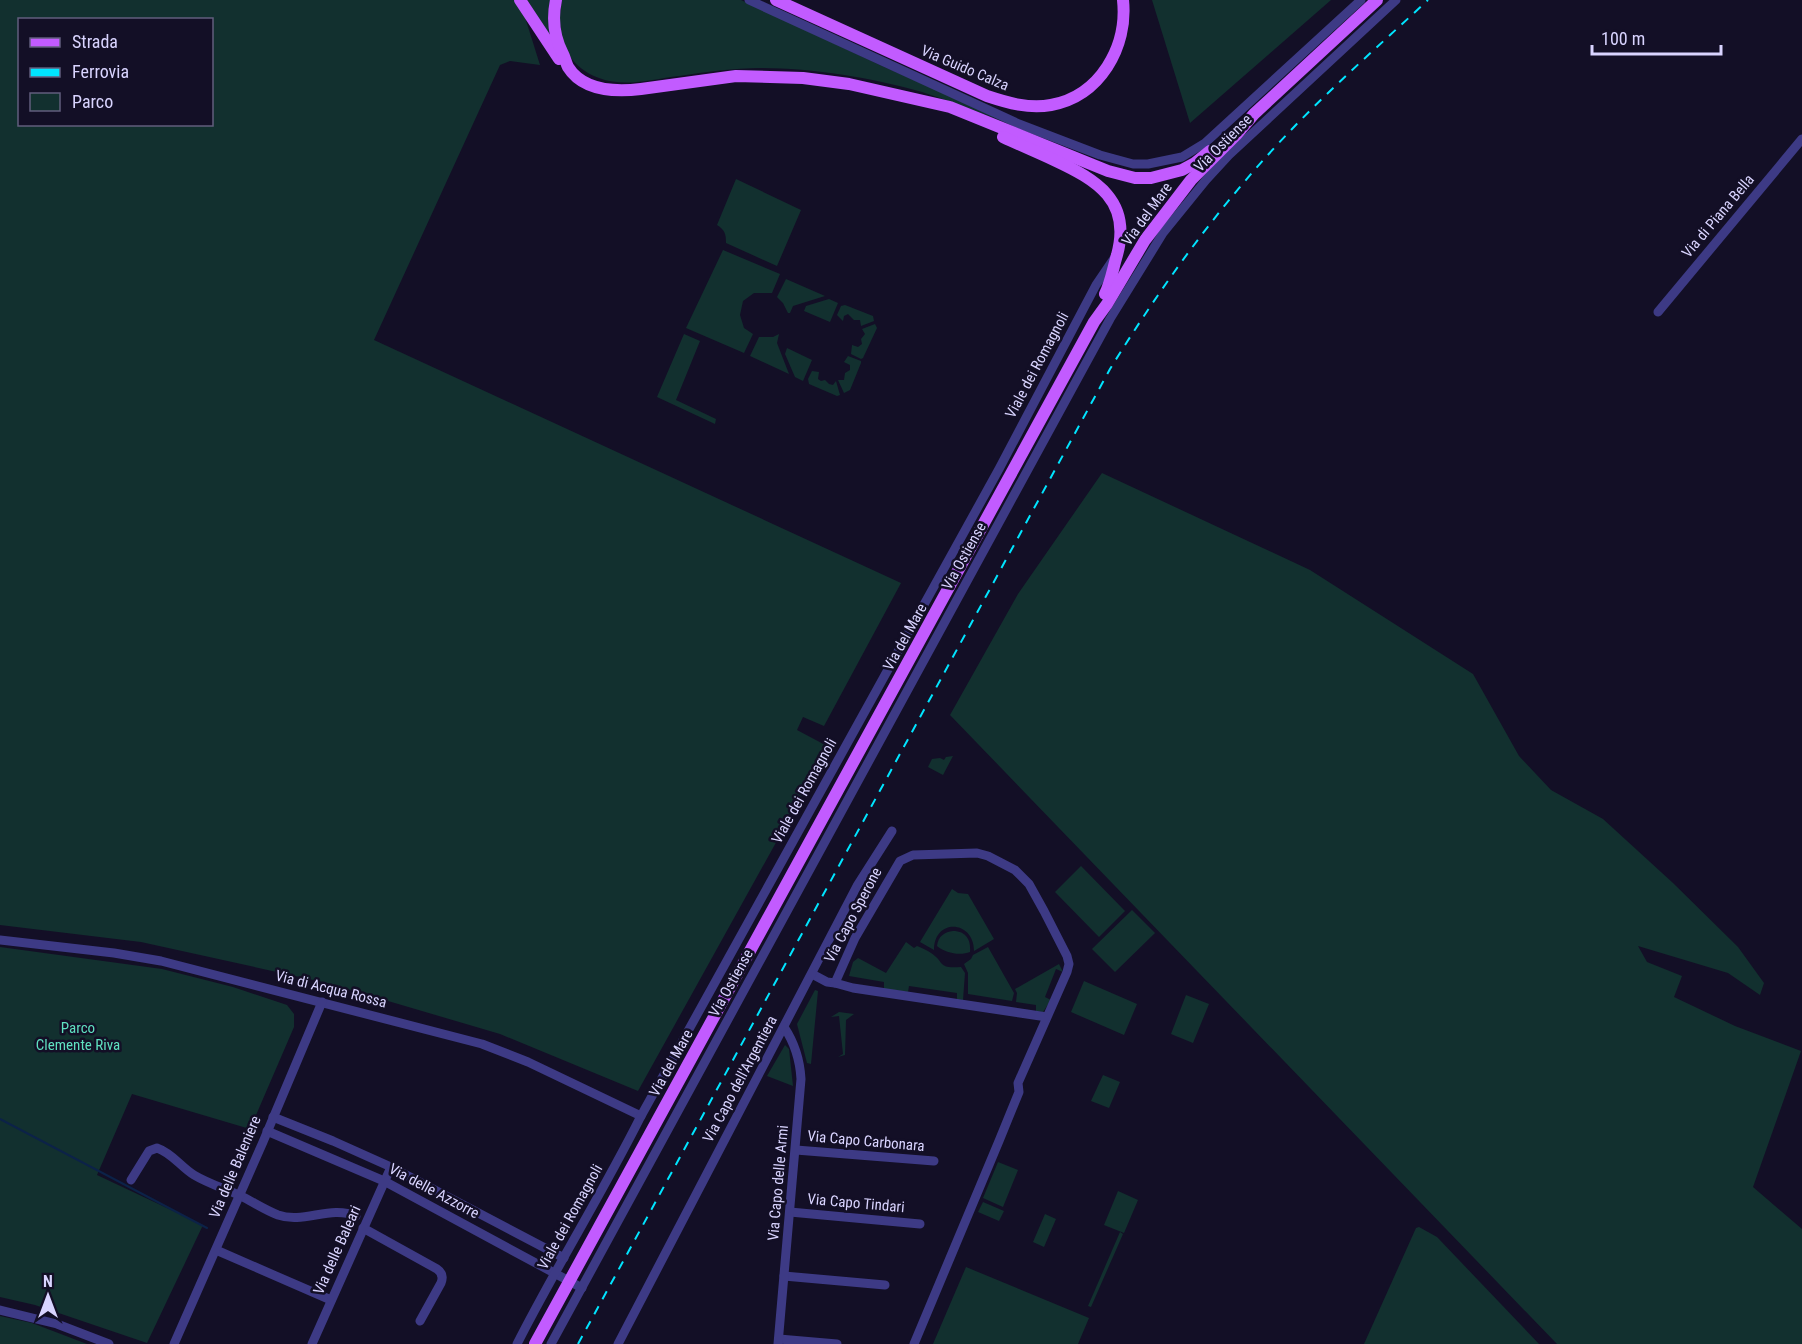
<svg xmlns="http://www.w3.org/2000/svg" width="1802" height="1344" font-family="'Roboto Condensed',sans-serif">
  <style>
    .green { fill: #12302f; fill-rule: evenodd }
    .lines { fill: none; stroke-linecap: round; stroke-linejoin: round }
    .stream { stroke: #0c2248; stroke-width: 2 }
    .minor { stroke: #3d3a85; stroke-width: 9 }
    .major { stroke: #c25bff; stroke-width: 12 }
    .rail { stroke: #00e5ff; stroke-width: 2; stroke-dasharray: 9 8; stroke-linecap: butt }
    .labels { text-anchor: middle; stroke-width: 5; stroke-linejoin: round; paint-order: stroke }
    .street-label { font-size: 15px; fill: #d9d4ff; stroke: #130f26 }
    .park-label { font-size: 15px; fill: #5fe0c0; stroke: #130f26 }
  </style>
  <rect width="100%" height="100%" fill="#130f26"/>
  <g class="green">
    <path d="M0,0H515L524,14L540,65L510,61L500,65L374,340L901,583L824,726L803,717L797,730L829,747L638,1091L500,1034L327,983L141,942L0,925ZM20,20H212V124H20Z"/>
    <polygon points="527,0 553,0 555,44"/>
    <path d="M562,0H741L882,66L1033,133C996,119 960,104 922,92C874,78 811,68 761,68C734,68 706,72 679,76C653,79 625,88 599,78C564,65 555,34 562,0Z"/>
    <polygon points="1152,0 1331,0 1190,123"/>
    <path d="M736,179L801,210L777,266L726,243C726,234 725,230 717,225Z"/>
    <polygon points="723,250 780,274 772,293 754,293 743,301 740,315 744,328 753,334 744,353 686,328"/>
    <polygon points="786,279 825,296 793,306 790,313 788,313 783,303 777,297"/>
    <polygon points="829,299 838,303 830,322 804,311 806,306"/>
    <polygon points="845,305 873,316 874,321 861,326 860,320 854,320 848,314 844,316 843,321 837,315 841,306"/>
    <polygon points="875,324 877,328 863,358 861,359 851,354 852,345 858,347 862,344 861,339 865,334 862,329"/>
    <polygon points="684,334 700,341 676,400 716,419 715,424 657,397"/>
    <polygon points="779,334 777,343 789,374 750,356 759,337 773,337"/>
    <polygon points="787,348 812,360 803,381 795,377 785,354"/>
    <polygon points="848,356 861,361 861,363 850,390 844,393 838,380 844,380 845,373 850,370 850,365 844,362"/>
    <polygon points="812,371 819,372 818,379 821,381 825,380 829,384 833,385 836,381 840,395 837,396 809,384 808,379"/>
    <polygon points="1102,473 1310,570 1473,674 1519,756 1551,790 1603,819 1673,883 1738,947 1764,983 1760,995 1728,973 1638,946 1647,962 1682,976 1674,997 1735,1026 1801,1051 1753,1187 1802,1229 1802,1344 1557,1344 950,715 1018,594"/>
    <polygon points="953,756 943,775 928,767 932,759 940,758 944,760 946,757"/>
    <polygon points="1081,866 1125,911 1099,937 1055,892"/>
    <path d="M952,889L958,893L968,894L994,939L974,951C974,920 934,918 934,950L920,942Z"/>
    <polygon points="1132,910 1155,933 1115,972 1092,949"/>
    <path d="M953,931C966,931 971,940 970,952C960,956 945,953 937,946C938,936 945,932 953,931Z"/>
    <path d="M906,942L914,948L917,946C922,948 927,950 931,953C945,962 937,969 961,967L965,973L963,1000L957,999V993L909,986L908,992L884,989V982L849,976L853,962L858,958L886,973Z"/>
    <polygon points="0,947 162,969 233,987 287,1005 294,1014 294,1027 250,1129 132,1094 97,1175 203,1225 147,1343 35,1305 0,1297"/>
    <polygon points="988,947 1014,993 1012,1001 968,994 968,973 964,964 971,959 973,955"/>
    <polygon points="1059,964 1063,972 1056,969 1045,997 1051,1000 1043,1012 1036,1011 1036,1005 1016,1002 1017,993 1015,989"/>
    <polygon points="1084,981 1137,1004 1124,1035 1071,1012"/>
    <polygon points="815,990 818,991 811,1064 807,1063 797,1024"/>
    <polygon points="1186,995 1209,1004 1193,1043 1171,1034"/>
    <polygon points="839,1012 854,1014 846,1020 845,1055 838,1057 843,1054 839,1016 831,1017"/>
    <polygon points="785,1045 789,1049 793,1086 767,1076"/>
    <polygon points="1103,1075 1120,1082 1109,1108 1091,1101"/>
    <polygon points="998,1162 1018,1170 1003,1207 983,1198"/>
    <polygon points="1118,1191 1138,1200 1124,1233 1104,1225"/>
    <polygon points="983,1202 1004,1211 999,1221 978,1212"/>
    <polygon points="1045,1214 1056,1219 1044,1247 1033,1242"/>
    <polygon points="1419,1227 1437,1237 1539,1344 1364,1344 1416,1228"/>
    <polygon points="1120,1232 1123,1234 1091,1307 1088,1306"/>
    <polygon points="966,1267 1089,1318 1078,1344 933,1344"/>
    <polygon points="0,1316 32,1323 87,1344 0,1344"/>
  </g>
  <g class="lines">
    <polyline class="stream" points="0,1119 207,1228"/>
    <g class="minor">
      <polyline points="749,0 1019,124 1100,155 1133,164 1148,164 1182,157 1205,143 1361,0"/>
      <polyline points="1658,312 1802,139"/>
      <polyline points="0,940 114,953 161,961 482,1044 528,1062 641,1116"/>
      <polyline points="812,974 827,982 835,983"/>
      <polyline points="273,1117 333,1141 391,1167 564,1258"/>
      <polyline points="267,1131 384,1181 582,1288"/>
      <polyline points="796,1150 934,1161"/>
      <path d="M131,1180L149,1151L157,1148C172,1153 181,1167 194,1175C209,1184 226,1189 241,1196C253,1202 265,1210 278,1215C304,1224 330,1205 356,1216"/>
      <polyline points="790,1212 920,1224"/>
      <path d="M363,1228L437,1269C443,1273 443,1278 441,1283L420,1321"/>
      <polyline points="216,1250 331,1300"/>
      <polyline points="784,1276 885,1285"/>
      <polyline points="0,1310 57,1324 109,1344"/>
      <polyline points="779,1339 837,1344"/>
      <polyline points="174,1344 263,1142 322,1002"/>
      <polyline points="312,1344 391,1167"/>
      <path d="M517,1344C556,1267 602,1194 641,1116L999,469L1096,285L1115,257"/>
      <polyline points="551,1344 1110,319 1163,233 1206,180 1229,155 1396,0"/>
      <polyline points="618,1344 857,886 892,831"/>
      <path d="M778,1344L801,1079C800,1061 794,1042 784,1027"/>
      <polyline points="914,1344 999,1141 1019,1092 1018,1083 1067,972 1069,964 1067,956 1044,911 1029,884 1015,870 988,856 977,853 913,855 900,861 855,938 835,983 853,988 1047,1017"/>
    </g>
    <g class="major">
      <polyline points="520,0 559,59"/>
      <path d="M556,0C552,19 554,37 563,54C565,58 566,63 568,67C583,91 616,92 641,89L736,76L803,78L849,84L950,107L1108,171L1135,178H1151L1182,170L1195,163L1210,151"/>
      <path d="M776,0L987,96C1008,103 1029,109 1051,105C1100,96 1128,47 1123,0"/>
      <path d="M1003,137C1020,145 1037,152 1054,160C1097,180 1132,201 1117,255C1113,268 1111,282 1105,294"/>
      <polyline points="535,1344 1094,322 1107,304 1145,240 1191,180 1236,135 1254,114 1377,0"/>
    </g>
    <path class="rail" d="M578,1344L1110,369C1163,283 1222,202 1292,129C1335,84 1382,43 1428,0"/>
  </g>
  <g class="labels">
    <g class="street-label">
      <text transform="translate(965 68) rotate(23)" y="5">Via Guido Calza</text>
      <text transform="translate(1223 143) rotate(-45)" y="5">Via Ostiense</text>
      <text transform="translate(1147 214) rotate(-54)" y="5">Via del Mare</text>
      <text transform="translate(1718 216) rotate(-50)" y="5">Via di Piana Bella</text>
      <text transform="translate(1037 365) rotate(-62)" y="5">Viale dei Romagnoli</text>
      <text transform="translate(964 556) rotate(-61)" y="5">Via Ostiense</text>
      <text transform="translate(905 637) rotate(-61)" y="5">Via del Mare</text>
      <text transform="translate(804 791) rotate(-61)" y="5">Viale dei Romagnoli</text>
      <text transform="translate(853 915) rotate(-62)" y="5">Via Capo Sperone</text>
      <text transform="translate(731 983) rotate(-61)" y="5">Via Ostiense</text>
      <text transform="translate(331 989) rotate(14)" y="5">Via di Acqua Rossa</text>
      <text transform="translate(671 1063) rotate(-61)" y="5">Via del Mare</text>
      <text transform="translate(740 1079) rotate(-62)" y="5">Via Capo dell'Argentiera</text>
      <text transform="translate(866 1141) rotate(5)" y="5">Via Capo Carbonara</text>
      <text transform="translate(235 1167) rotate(-67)" y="5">Via delle Baleniere</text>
      <text transform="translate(778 1183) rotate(-85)" y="5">Via Capo delle Armi</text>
      <text transform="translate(434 1191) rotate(28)" y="5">Via delle Azzorre</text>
      <text transform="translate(856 1203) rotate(5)" y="5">Via Capo Tindari</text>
      <text transform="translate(570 1217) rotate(-61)" y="5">Viale dei Romagnoli</text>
      <text transform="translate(337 1250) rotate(-66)" y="5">Via delle Baleari</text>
    </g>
    <g class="park-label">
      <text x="78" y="1033">Parco<tspan x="78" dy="17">Clemente Riva</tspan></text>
    </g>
  </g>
  <rect x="18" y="18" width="195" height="108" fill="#130f26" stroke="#625e7d" stroke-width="1.5"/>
  <rect x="30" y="38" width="30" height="9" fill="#c25bff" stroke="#625e7d" stroke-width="1.5"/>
  <text x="72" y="48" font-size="18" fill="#d9d4ff">Strada</text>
  <rect x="30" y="68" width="30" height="9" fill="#00e5ff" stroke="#625e7d" stroke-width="1.5"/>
  <text x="72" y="78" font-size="18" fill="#d9d4ff">Ferrovia</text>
  <rect x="30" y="93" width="30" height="18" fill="#12302f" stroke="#625e7d" stroke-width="1.5"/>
  <text x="72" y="108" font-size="18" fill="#d9d4ff">Parco</text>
  <g transform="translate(48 1296)" stroke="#130f26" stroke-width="4.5" paint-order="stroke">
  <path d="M0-4.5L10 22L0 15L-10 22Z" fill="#d9d4ff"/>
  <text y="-9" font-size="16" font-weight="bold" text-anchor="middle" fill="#d9d4ff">N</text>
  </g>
  <path d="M1592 45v9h129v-9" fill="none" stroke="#d9d4ff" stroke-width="3"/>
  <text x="1601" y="45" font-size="18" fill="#d9d4ff" stroke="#130f26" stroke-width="4.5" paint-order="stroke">100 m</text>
</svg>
